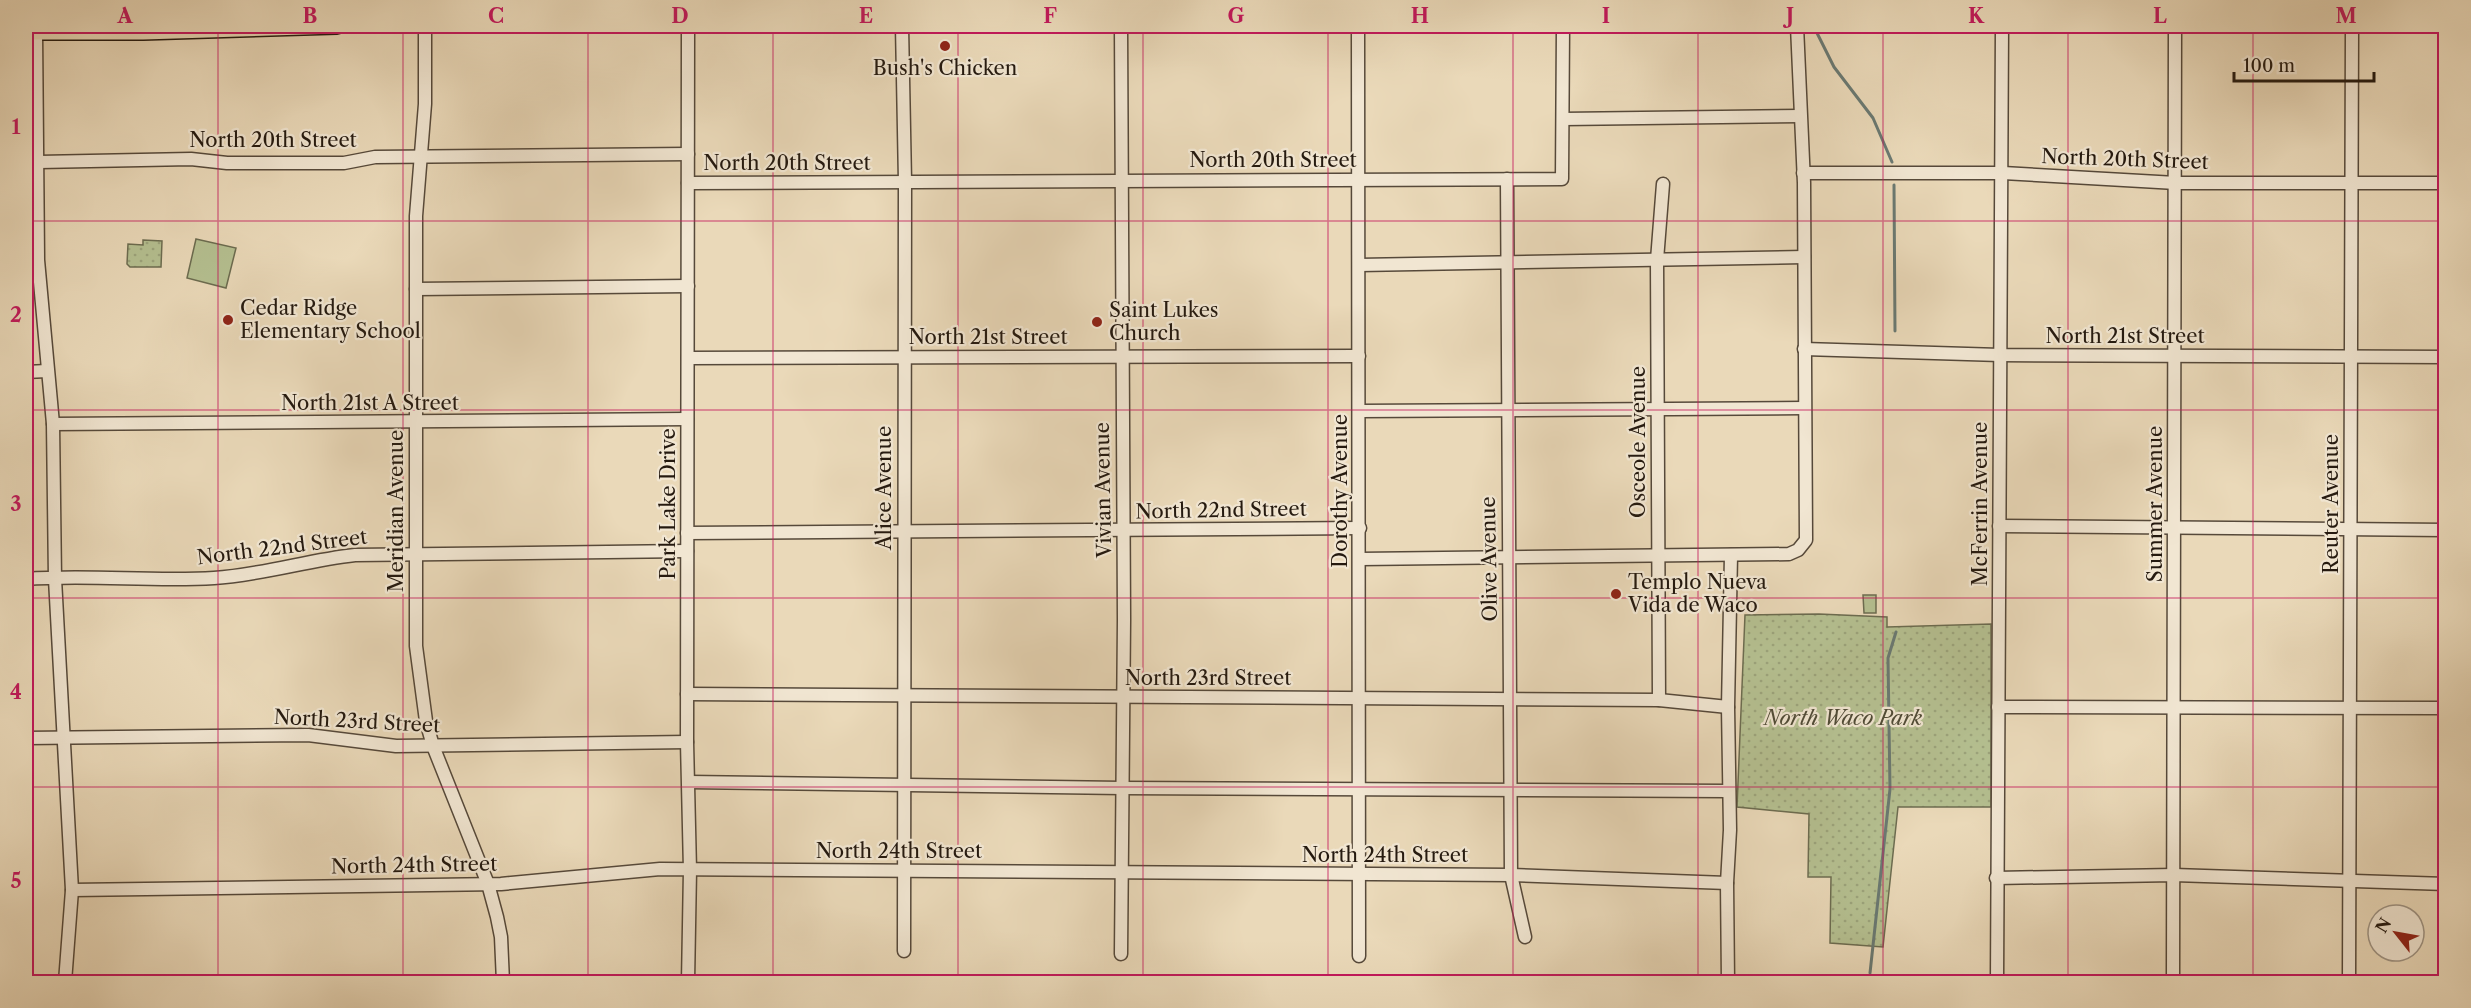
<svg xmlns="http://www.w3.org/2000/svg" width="2471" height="1008" font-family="'Libre Caslon Text',serif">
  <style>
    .green { fill: url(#green-dots); stroke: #6c6c50; stroke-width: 1.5 }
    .pitch { fill: #b5c091; stroke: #6c6c50; stroke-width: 1.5 }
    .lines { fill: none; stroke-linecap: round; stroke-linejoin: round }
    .stream { stroke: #6a7972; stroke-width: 3 }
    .minor-casing { stroke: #56493a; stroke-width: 15 }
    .major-casing { stroke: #24190f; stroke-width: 18 }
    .minor { stroke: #f1e6d2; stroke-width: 12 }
    .major { stroke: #ead9b9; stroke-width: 15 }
    .grid { fill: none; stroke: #c2185b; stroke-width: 1.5; stroke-opacity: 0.55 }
    .poi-dot { fill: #8f2418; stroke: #f1e6d2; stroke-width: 2 }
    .labels { text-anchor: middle; stroke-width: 4.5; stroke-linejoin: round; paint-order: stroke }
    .poi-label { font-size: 20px; fill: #24190f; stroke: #f1e6d2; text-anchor: start }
    .street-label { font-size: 20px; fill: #24190f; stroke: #f1e6d2 }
    .park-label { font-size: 20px; font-style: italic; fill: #504b36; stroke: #f1e6d2 }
    .neatline { fill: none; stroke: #c2185b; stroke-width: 2 }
    .grid-label { font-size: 20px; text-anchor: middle; font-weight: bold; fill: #c2185b }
  </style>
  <defs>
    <pattern id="green-dots" width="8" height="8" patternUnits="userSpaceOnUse" patternTransform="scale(1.5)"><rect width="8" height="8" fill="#b5c091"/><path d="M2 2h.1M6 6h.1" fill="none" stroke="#9ca47c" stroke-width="1.8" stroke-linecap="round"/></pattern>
  </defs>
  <rect width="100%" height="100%" fill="#ead9b9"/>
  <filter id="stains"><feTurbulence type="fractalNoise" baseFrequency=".00333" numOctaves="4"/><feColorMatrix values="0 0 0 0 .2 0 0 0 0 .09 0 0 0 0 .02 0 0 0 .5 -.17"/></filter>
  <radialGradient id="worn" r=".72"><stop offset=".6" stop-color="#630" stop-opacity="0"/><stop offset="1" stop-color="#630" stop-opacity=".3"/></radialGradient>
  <g class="green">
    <polygon points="143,240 162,241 161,267 130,267 127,264 128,244 143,245"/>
    <polygon points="1819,614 1887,617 1887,627 1991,624 1991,807 1898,807 1883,947 1830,943 1831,877 1808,877 1809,814 1737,807 1745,615"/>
  </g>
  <g class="pitch">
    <polygon points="196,239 236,248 226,288 187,278"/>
    <polygon points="1863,595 1876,595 1876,613 1864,613"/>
  </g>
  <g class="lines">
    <g class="stream">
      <polyline points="1814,27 1834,67 1873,118 1892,162"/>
      <polyline points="1894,185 1895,331"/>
      <polyline points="1870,973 1890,789 1888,658 1896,632"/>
    </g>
    <defs>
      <g id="minor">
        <polyline points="425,26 425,104 416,216 416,646 426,721 433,746 488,884 497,917 501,937 503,982"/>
        <polyline points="688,26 687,742 690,870 688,982"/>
        <polyline points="902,26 905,182 904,951"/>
        <polyline points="1358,26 1359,956"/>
        <polyline points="36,32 38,260 53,424 55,579 72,890 65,982"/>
        <polyline points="1563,119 1800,116"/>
        <polyline points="39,162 191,159 227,163 344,163 375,157 688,154"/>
        <polyline points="1803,173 2003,173 2176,183 2446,183"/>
        <polyline points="1507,179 1511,875 1525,937"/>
        <polyline points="688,183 1562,179 1563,26"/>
        <polyline points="1359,265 1804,257"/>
        <polyline points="416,289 688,286"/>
        <polyline points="1804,349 2000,355 2446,357"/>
        <polyline points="688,358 1359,356"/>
        <polyline points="26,372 47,371"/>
        <polyline points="1360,411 1804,408"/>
        <polyline points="53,424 687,419"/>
        <polyline points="1999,526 2446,530"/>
        <polyline points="687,533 1360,528"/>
        <polyline points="1360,559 1789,554 1798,550 1806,540 1804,183 1797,26"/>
        <path d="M26,579C88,574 152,582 214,578C262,575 308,560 355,555L687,551"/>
        <polyline points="687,694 1659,700 1728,707"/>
        <polyline points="1659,700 1657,260 1663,184"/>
        <polyline points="1998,707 2446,708"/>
        <polyline points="26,738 308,735 396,746 687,742"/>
        <polyline points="689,782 1122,788 1729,791"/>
        <polyline points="1996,878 2174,875 2446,884"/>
        <polyline points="72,890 501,884 660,869 1511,875 1727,883"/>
        <polyline points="1121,954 1124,620 1121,26"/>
        <polyline points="1728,982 1727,883 1730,830 1728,707 1731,555"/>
        <polyline points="1997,982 2002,26"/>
        <polyline points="2173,982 2175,26"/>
        <polyline points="2349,982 2352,26"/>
      </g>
      <polyline id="major" points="26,32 143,32 337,26"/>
    </defs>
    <use href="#minor" class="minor-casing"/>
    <use href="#major" class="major-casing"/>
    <use href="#minor" class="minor"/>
    <use href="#major" class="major"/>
  </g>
  <path class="grid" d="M218,26V982M403,26V982M588,26V982M773,26V982M958,26V982M1143,26V982M1328,26V982M1513,26V982M1698,26V982M1883,26V982M2068,26V982M2253,26V982M26,221H2446M26,410H2446M26,598H2446M26,787H2446"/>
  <g class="poi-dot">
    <circle cx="945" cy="46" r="6"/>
    <circle cx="228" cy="320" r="6"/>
    <circle cx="1097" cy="322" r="6"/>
    <circle cx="1616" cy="594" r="6"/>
  </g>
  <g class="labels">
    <g class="poi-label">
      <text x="945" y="75" text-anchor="middle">Bush's Chicken</text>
      <text x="240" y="315">Cedar Ridge<tspan x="240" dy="23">Elementary School</tspan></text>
      <text x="1109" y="317">Saint Lukes<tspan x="1109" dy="23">Church</tspan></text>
      <text x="1628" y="589">Templo Nueva<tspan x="1628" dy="23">Vida de Waco</tspan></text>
    </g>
    <g class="street-label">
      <text x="273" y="147">North 20th Street</text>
      <text transform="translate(2125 159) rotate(2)" y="7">North 20th Street</text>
      <text x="1273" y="167">North 20th Street</text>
      <text x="787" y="170">North 20th Street</text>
      <text x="2125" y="343">North 21st Street</text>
      <text x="988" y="344">North 21st Street</text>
      <text x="370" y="410">North 21st A Street</text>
      <text transform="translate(1638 442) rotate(-90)" y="7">Osceole Avenue</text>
      <text transform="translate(884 488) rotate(-90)" y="7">Alice Avenue</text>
      <text transform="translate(1103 490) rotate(-91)" y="7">Vivian Avenue</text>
      <text transform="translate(1340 491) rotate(-90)" y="7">Dorothy Avenue</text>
      <text transform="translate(668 504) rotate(-90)" y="7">Park Lake Drive</text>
      <text transform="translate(1980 504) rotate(-90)" y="7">McFerrin Avenue</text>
      <text transform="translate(2155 504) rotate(-90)" y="7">Summer Avenue</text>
      <text transform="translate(2331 504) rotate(-90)" y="7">Reuter Avenue</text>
      <text transform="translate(1221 510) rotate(-1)" y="7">North 22nd Street</text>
      <text transform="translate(396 511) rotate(-90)" y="7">Meridian Avenue</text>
      <text transform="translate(282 547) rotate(-7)" y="7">North 22nd Street</text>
      <text transform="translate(1489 559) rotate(-91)" y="7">Olive Avenue</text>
      <text x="1208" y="685">North 23rd Street</text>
      <text transform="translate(357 721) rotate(3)" y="7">North 23rd Street</text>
      <text x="899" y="858">North 24th Street</text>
      <text x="1385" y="862">North 24th Street</text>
      <text transform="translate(414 865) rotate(-1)" y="7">North 24th Street</text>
    </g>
    <g class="park-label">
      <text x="1843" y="725">North Waco Park</text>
    </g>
  </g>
  <rect width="2471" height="1008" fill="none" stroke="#ead9b9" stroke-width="66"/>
  <g transform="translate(2396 933) rotate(301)"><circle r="28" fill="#f1e6d2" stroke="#9f9484" stroke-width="1.5"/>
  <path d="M0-4.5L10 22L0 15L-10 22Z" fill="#8f2418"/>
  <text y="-9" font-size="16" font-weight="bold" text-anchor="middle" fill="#24190f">N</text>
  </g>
  <path d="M2234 72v9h140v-9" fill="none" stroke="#24190f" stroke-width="3"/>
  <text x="2243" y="72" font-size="18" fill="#24190f" stroke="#f1e6d2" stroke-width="4.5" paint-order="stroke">100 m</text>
  <rect x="33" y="33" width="2405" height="942" class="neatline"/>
  <g class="grid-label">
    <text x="125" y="23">A</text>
    <text x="310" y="23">B</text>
    <text x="496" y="23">C</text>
    <text x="680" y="23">D</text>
    <text x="866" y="23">E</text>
    <text x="1050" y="23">F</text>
    <text x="1236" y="23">G</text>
    <text x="1420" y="23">H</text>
    <text x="1606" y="23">I</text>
    <text x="1790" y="23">J</text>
    <text x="1976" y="23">K</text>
    <text x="2160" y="23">L</text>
    <text x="2346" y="23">M</text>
    <text x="16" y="134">1</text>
    <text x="16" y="322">2</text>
    <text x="16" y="511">3</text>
    <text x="16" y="699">4</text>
    <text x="16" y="888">5</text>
  </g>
  <rect width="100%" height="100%" filter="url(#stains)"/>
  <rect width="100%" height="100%" fill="url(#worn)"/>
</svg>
